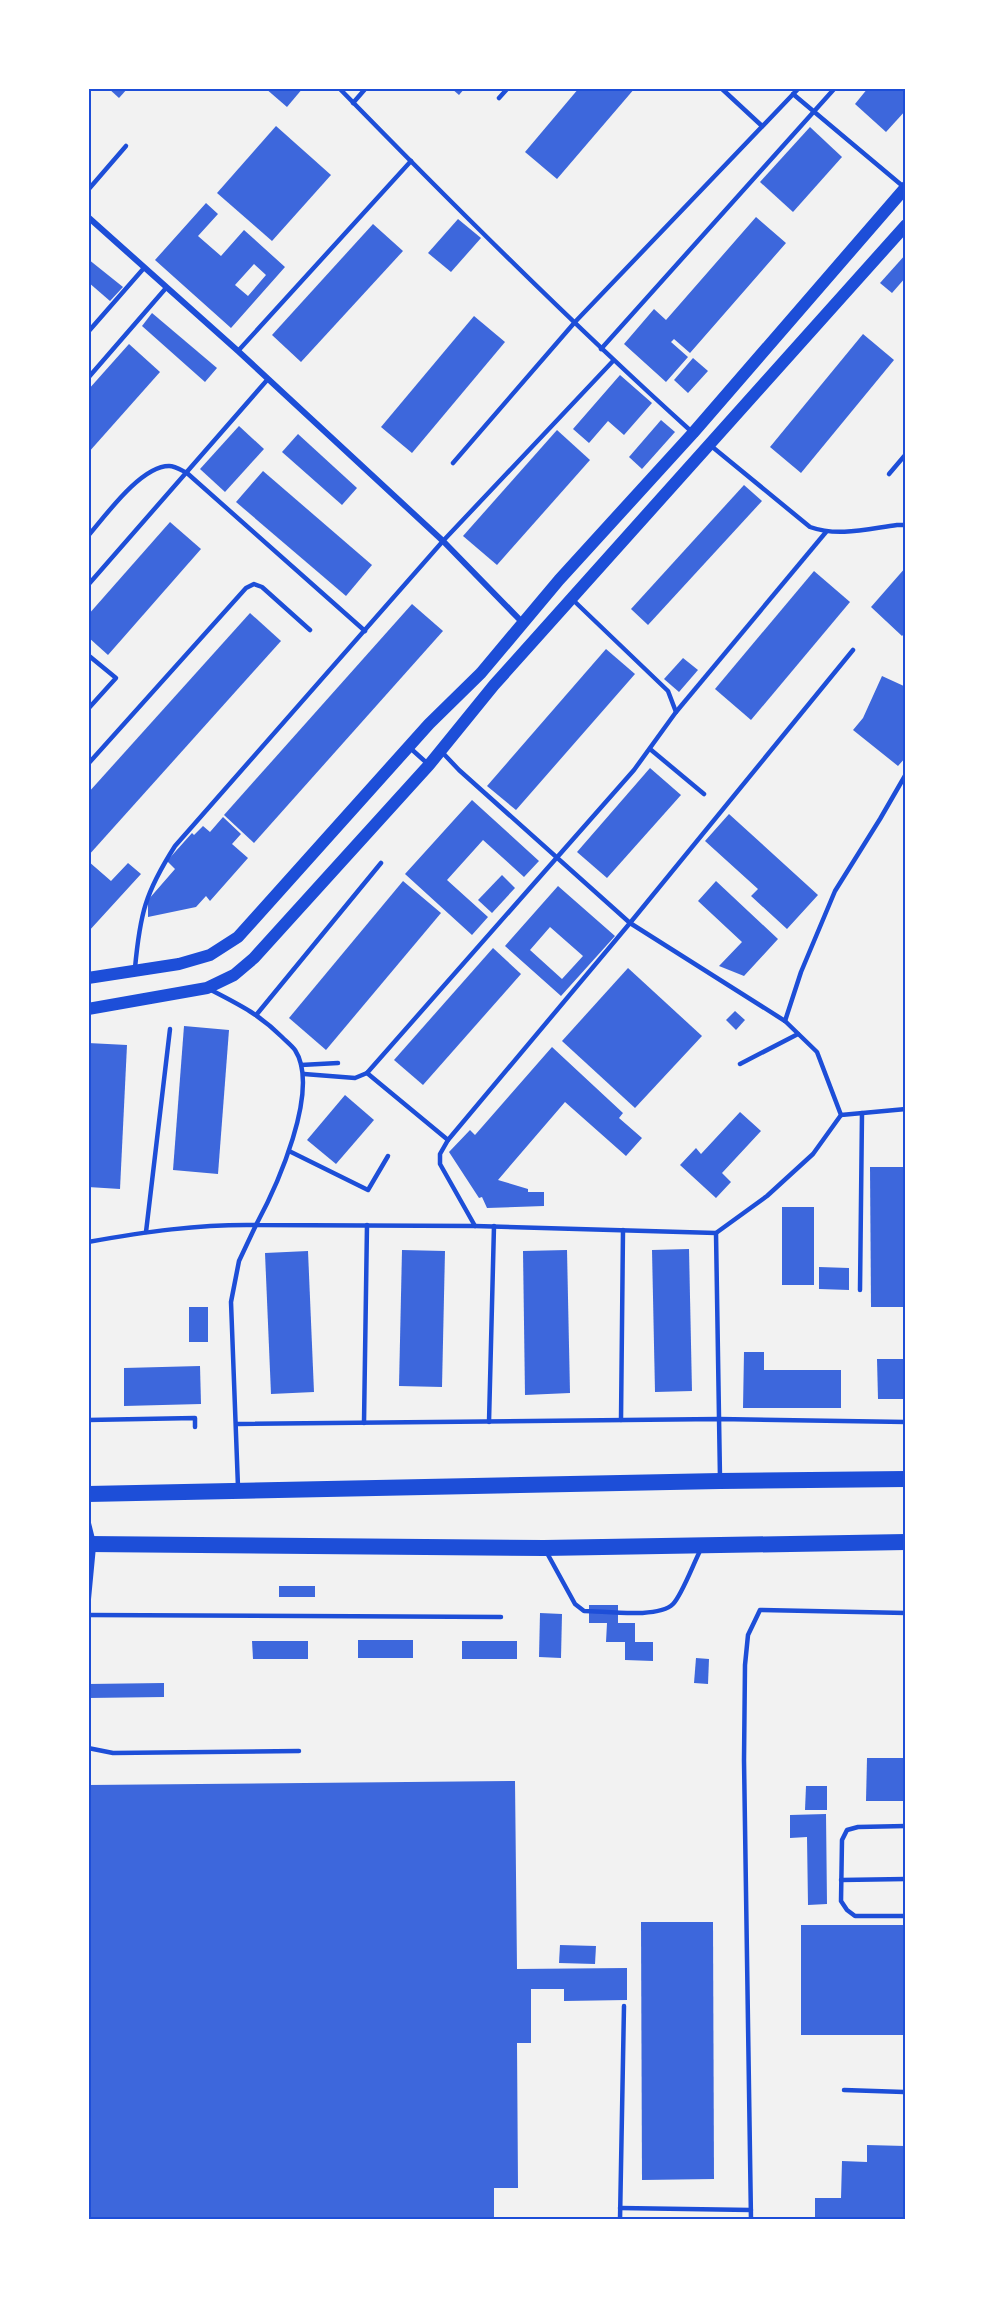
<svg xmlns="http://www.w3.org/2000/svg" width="994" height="2308" font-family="'DejaVu Sans',sans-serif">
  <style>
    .building { fill: #3d67dc; fill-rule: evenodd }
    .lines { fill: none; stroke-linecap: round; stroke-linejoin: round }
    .service { stroke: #1d4ed8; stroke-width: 4.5 }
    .minor { stroke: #1d4ed8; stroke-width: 6 }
    .secondary { stroke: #1d4ed8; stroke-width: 12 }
    .trunk { stroke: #1d4ed8; stroke-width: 16 }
    .neatline { fill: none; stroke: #1d4ed8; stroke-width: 2 }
  </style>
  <rect width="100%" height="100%" fill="#f2f2f2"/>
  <g class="building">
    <polygon points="108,88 128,88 119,98"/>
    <polygon points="265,88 303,88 287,107"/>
    <polygon points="451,88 465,88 459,95"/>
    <polygon points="579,88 635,88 557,179 525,152"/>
    <polygon points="868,88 906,88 906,110 886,132 855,104"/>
    <polygon points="276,126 331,175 272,241 217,193"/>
    <polygon points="810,127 842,157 793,212 760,182"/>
    <path d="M206,203L218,214L198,236L221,256L244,230L285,267L231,328L155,260ZM254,264L266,275L248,296L235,285Z"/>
    <polygon points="756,217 786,243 690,353 674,339 671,342 688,357 666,382 624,344 654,309 666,320"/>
    <polygon points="458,219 481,238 451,272 428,253"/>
    <polygon points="373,224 403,251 301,362 272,335"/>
    <polygon points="906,254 906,277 892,293 880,283"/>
    <polygon points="88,259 123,287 110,301 88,282"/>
    <polygon points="152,313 217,368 205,382 142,326"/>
    <polygon points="474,316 505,342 412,453 381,427"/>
    <polygon points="863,334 894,360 801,473 770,447"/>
    <polygon points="129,344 160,372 88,453 88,390"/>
    <polygon points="693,358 708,371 688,393 674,380"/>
    <polygon points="620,375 652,403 624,435 608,421 589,443 573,429"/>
    <polygon points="661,420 675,432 642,469 629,457"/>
    <polygon points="239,426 264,449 225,492 200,469"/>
    <polygon points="557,430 590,460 497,565 463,536"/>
    <polygon points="298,434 357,488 342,505 282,452"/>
    <polygon points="263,471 372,565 346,596 236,502"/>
    <polygon points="744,485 762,501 648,625 631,609"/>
    <polygon points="170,522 201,549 108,655 88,637 88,615"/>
    <polygon points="906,567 906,632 902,636 871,607"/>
    <polygon points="814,571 850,602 751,720 715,689"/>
    <polygon points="412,604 443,631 254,843 224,815"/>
    <polygon points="250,613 281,641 88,856 88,793"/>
    <polygon points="606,649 635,674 516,810 487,786"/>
    <polygon points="683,658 698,670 679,692 664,679"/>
    <polygon points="882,676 906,687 906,757 898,766 853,730 863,718"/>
    <polygon points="650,768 681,795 607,878 577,852"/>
    <polygon points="472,800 539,861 524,877 483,840 447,880 488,917 472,935 405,874"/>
    <polygon points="729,814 818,895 787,929 751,896 758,889 705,841"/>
    <polygon points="223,817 241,834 232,844 248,858 210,901 206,896 196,907 148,917 148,900 175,869 167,861 192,833 194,835 203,826 210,832"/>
    <polygon points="88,861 111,881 128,863 141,874 88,932"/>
    <polygon points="502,875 515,888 492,913 478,900"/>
    <polygon points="403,881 441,913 326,1050 289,1018"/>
    <polygon points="716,881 778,939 744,976 719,966 742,942 698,901"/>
    <path d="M558,886L615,936L561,996L505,946ZM550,927L583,956L562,979L530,950Z"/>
    <polygon points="493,948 521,974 423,1085 394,1060"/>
    <polygon points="628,968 702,1036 635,1108 562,1041"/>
    <polygon points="735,1011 745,1020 736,1030 726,1020"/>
    <polygon points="184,1026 229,1030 218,1174 173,1170"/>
    <polygon points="88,1043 127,1045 120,1189 88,1187"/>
    <polygon points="552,1047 623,1113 619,1118 642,1138 626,1156 565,1102 498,1180 528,1189 528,1192 544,1192 544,1206 487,1208 482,1197 479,1198 449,1152 470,1130 475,1135"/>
    <polygon points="345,1095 374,1120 336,1164 307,1140"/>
    <polygon points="740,1112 761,1131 722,1173 731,1182 716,1198 680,1165 696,1148 701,1154"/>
    <polygon points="870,1167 906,1167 906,1307 871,1307"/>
    <rect x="782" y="1207" width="32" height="78"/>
    <polygon points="689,1249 692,1391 655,1392 652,1250"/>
    <polygon points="402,1250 445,1251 442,1387 399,1386"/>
    <polygon points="567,1250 570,1393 525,1395 523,1251"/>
    <polygon points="308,1251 314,1392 271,1394 265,1253"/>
    <polygon points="819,1267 849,1268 849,1290 819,1289"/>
    <rect x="189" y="1307" width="19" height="35"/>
    <polygon points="744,1352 764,1352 764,1370 841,1370 841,1408 743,1408"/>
    <polygon points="877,1359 906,1359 906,1399 878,1399"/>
    <polygon points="200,1366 201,1404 124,1406 124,1368"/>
    <rect x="279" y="1586" width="36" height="11"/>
    <polygon points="589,1605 618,1605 618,1623 635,1623 635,1642 653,1642 653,1661 625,1660 625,1642 606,1642 607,1623 589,1623"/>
    <polygon points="540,1613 562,1614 561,1658 539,1657"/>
    <rect x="358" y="1640" width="55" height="18"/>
    <polygon points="252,1641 308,1641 308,1659 253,1659"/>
    <rect x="462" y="1641" width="55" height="18"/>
    <polygon points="696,1658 709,1659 708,1684 694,1683"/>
    <polygon points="164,1683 164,1697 88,1698 88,1684"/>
    <polygon points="867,1758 906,1758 906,1801 866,1801"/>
    <polygon points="515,1781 517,1969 627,1968 627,2000 564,2001 564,1989 531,1989 531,2043 517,2043 518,2188 494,2188 494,2220 88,2220 88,1785"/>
    <polygon points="806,1786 827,1786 827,1810 805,1810"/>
    <polygon points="826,1814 827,1904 808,1905 807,1837 790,1838 790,1815"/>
    <polygon points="641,1922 713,1922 714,2179 642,2180"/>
    <rect x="801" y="1925" width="105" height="110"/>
    <polygon points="560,1945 596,1946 595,1964 559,1963"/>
    <polygon points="867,2145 905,2146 903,2200 906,2200 906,2220 815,2220 815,2198 841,2198 842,2161 867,2162"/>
  </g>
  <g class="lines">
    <g class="service">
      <path d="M339,88C454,206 570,322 692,432"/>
      <polyline points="721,88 762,126"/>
      <polyline points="793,94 905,188"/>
      <polyline points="499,98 508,88"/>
      <polyline points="353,103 366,88"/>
      <polyline points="88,190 126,146"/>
      <polyline points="88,332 144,268"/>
      <polyline points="601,349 835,88"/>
      <polyline points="238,351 411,161"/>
      <polyline points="88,378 166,288"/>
      <path d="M710,445L810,527C838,537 867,529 897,525H906"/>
      <polyline points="453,463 575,322 799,88"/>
      <polyline points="889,474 906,454"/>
      <path d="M88,536C106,515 141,466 169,466C175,466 181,470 187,473L365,631"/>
      <polyline points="88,585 268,379"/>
      <polyline points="88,655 116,678 88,709"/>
      <polyline points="676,712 826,532"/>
      <polyline points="409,747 429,765"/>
      <polyline points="650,749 704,794"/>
      <polyline points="88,764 246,588 254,584 262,587 310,630"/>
      <path d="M135,968C140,914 145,893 175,846L443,541L613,361"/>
      <path d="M209,989C238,1004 259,1014 282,1037C286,1041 292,1046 295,1050C321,1090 276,1188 256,1225L475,1226L716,1233L767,1196L813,1154L841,1115L817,1052L785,1021L630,923L459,770L441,751"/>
      <polyline points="257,1014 381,863"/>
      <polyline points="785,1021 801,972 835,891 880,819 906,774"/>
      <polyline points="740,1064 798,1034"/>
      <polyline points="301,1065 338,1063"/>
      <polyline points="367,1073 448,1140"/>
      <polyline points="304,1074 355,1078 367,1073 634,770 676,712 668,691 572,599"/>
      <polyline points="841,1115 906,1109"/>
      <polyline points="289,1151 368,1190 388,1156"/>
      <polyline points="475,1226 440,1164 440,1154 448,1140 630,923 853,650"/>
      <polyline points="146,1232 170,1029"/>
      <polyline points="716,1233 720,1478"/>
      <path d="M88,1242C144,1232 199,1224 256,1225L239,1261L231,1302L238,1487"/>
      <polyline points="860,1290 862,1113"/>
      <polyline points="88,1420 195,1418 195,1427"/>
      <polyline points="621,1420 623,1230"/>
      <polyline points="489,1422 494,1226"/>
      <polyline points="364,1423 367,1225"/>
      <polyline points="237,1424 719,1419 906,1422"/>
      <polyline points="88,1520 94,1544 88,1607"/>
      <path d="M547,1553L575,1604L584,1611C605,1611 658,1619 673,1604C682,1595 694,1562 701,1549"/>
      <polyline points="88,1615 501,1617"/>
      <polyline points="88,1748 113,1753 299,1751"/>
      <polyline points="906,1826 858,1827 847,1830 842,1840 841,1901 847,1910 855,1916 906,1916"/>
      <polyline points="841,1880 906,1879"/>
      <polyline points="844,2090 904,2092 906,2095"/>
      <polyline points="620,2208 751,2210"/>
      <polyline points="620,2220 624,2006"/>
      <polyline points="751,2220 744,1760 745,1665 748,1635 760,1610 906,1613"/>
    </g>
    <polyline class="minor" points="88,217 238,351 443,541 523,623"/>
    <g class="secondary">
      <polyline points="88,978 179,964 210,955 238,937 429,724 481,673 559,580 693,433 906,187"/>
      <polyline points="88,1009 207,988 234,975 254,958 429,765 494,685 906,225"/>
    </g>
    <g class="trunk">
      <polyline points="88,1494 720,1481 906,1479"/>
      <polyline points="88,1544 544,1548 906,1542"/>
    </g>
  </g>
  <rect width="994" height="2308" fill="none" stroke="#ffffff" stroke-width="180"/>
  <rect x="90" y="90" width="814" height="2128" class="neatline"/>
</svg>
